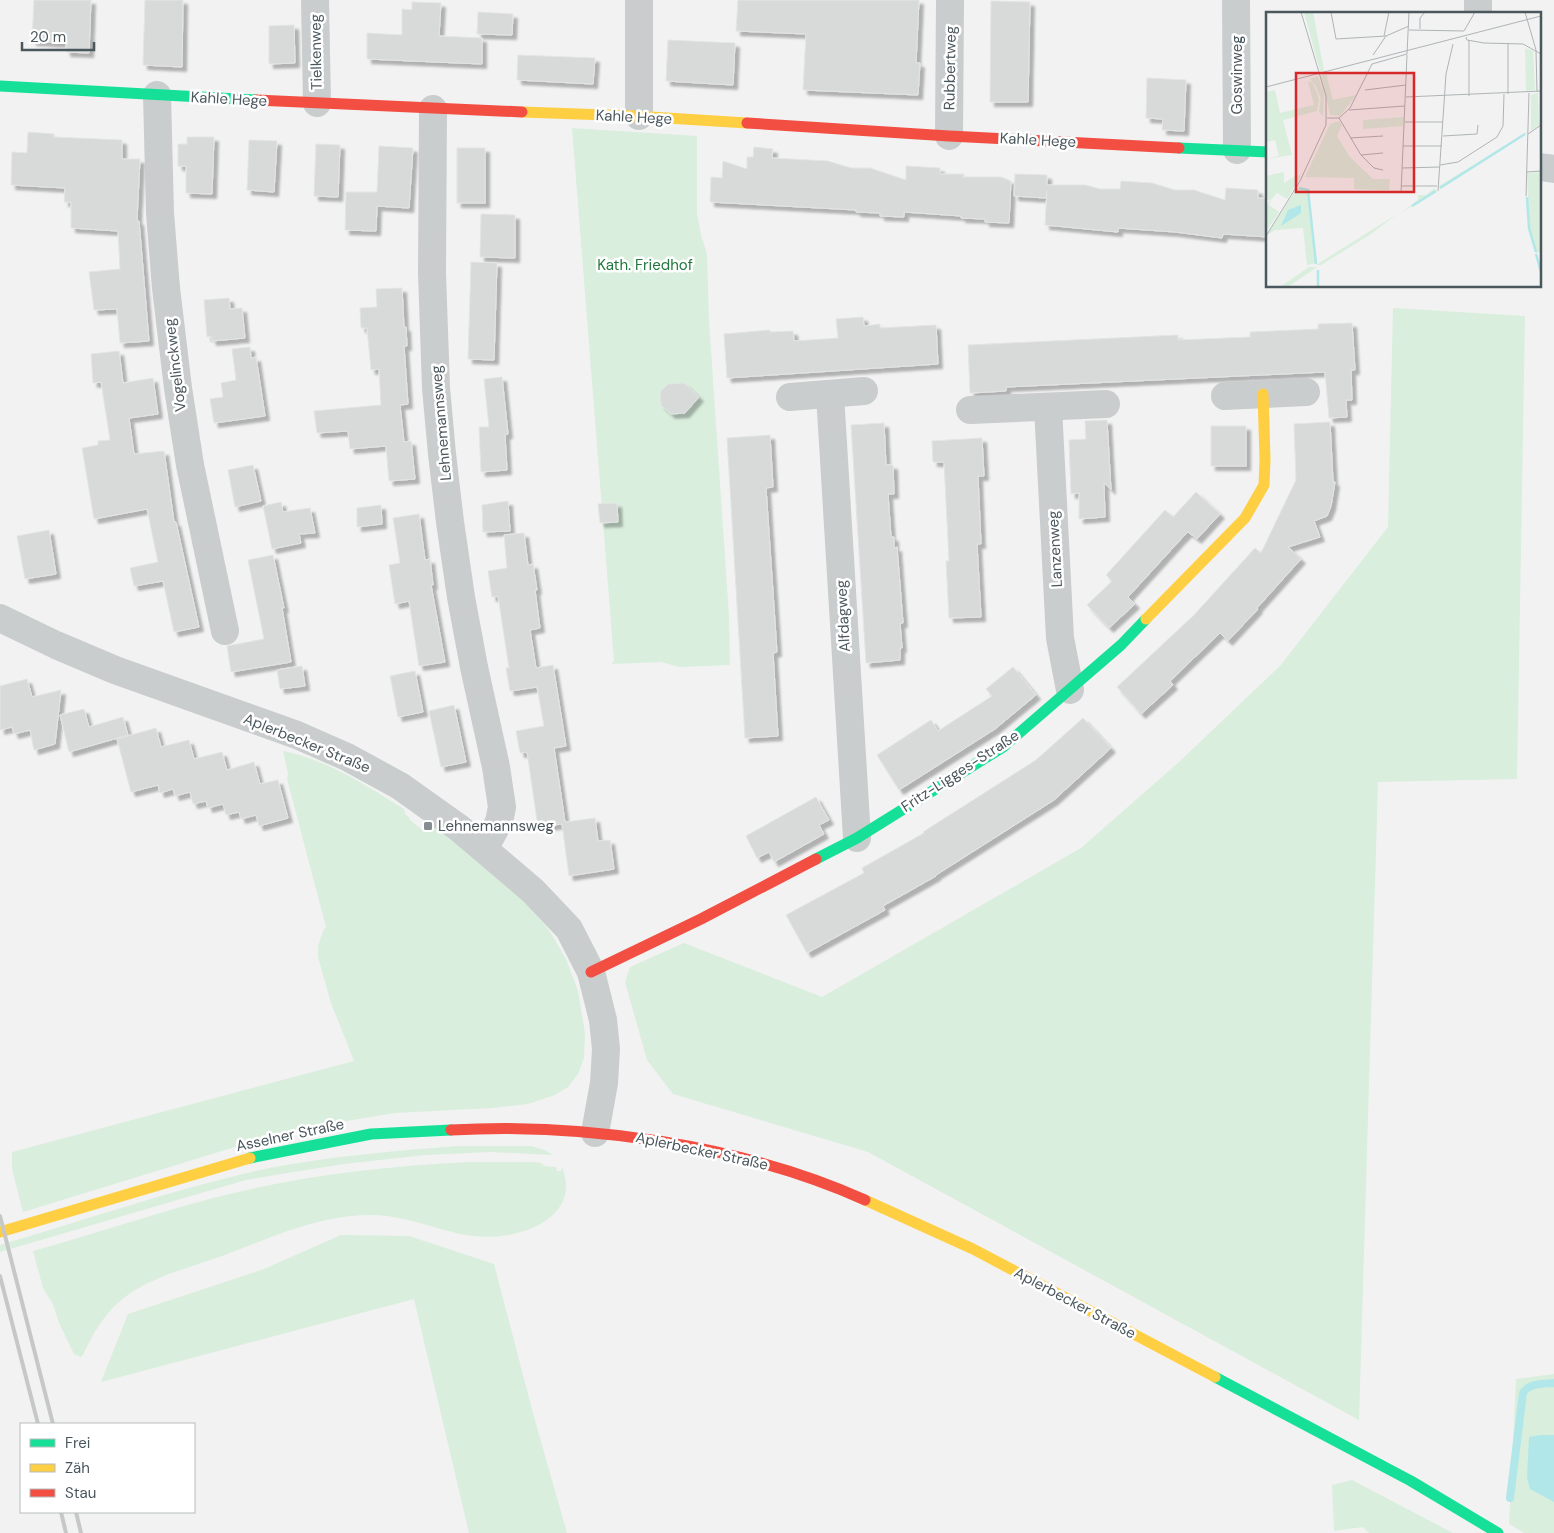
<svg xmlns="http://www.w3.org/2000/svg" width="1554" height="1533" font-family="'DM Sans',sans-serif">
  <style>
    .green { fill: #d9eedd }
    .water { fill: #b1e7e8 }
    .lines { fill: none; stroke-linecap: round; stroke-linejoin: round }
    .stream { stroke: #b1e7e8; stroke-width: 8 }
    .building { fill: #d8dada; stroke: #e3e4e4; filter: url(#shadow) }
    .street { stroke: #cacdcd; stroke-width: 28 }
    .fast { stroke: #16e098; stroke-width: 11 }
    .slow { stroke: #ffcf43; stroke-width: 11 }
    .jam { stroke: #f24e42; stroke-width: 11 }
    .rail { stroke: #c6c8c8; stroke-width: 4 }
    .poi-dot { fill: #858d90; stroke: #fff; stroke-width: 2 }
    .labels { text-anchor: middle; stroke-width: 5; stroke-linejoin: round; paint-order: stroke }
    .street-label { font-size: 15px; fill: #4a575c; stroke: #fff }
    .park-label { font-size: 15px; fill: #21783c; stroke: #fff }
    .poi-label { font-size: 15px; fill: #4a575c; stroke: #fff; text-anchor: start }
    .inset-river { fill: none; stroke: #b1e7e8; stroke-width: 2.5 }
    .inset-road { fill: none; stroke: #afb4b6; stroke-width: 1 }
    .view { fill: #d62828; fill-opacity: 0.15; stroke: #d62828; stroke-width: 2.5 }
    .inset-edge { fill: none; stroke: #4a575c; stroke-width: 2.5 }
  </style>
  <defs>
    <filter id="shadow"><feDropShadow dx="4.5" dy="4.5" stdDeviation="1" flood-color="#0004"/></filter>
  </defs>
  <rect width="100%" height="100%" fill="#f2f2f2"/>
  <g class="green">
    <polygon points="572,128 697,136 697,213 701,235 707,254 709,321 729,616 730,665 679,667 661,662 612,664 614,661"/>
    <polygon points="1393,308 1525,316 1517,779 1378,782 1359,1420 868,1152 673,1094 647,1060 625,982 630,967 684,943 822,997 1081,848 1179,762 1280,666 1388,527"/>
    <path d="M283,751C326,759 367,786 404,809L405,814L410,818L409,819L421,829L423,830L428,824L459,844L522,898L549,930L566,959L578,991L585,1033L584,1058L578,1074L568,1087L555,1095L528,1104L493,1108L395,1113L287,1131L23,1212L12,1169V1152L354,1061L331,1003L318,957V946L323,931L326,927L287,779L288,773Z"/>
    <path d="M458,1146H532L547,1151L552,1155L491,1152L425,1155L344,1164L281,1174L246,1180L208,1191L0,1252V1245C85,1220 169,1191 255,1171C321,1157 391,1151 458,1146Z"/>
    <path d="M468,1162H535L541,1163L544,1166L556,1167L557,1171H561L562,1167C578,1207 543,1229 508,1235C459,1244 423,1217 375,1215C322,1213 270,1238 222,1256C189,1268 153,1276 125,1297C105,1312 93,1333 83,1355L81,1357L74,1354L59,1323L53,1304L43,1288L33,1251C102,1232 169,1208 238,1192C313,1174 391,1166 468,1162Z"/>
    <polygon points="341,1235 409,1236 494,1264 534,1417 567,1533 469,1533 414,1299 101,1382 128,1314 264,1269"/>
    <polygon points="1554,1374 1554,1533 1524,1533 1509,1524 1516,1379"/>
    <polygon points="1352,1480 1453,1533 1369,1533 1363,1527 1334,1531 1332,1485"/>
  </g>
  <polygon class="water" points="1541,1435 1554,1435 1554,1502 1530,1489 1527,1478 1529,1437"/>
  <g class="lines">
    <path class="stream" d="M1510,1498L1523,1393C1529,1383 1543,1384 1554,1383"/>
  </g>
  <g class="building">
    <polygon points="34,0 91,0 89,53 66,52 66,43 32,41"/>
    <polygon points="145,0 183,0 182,67 143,65"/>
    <polygon points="738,0 919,0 916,63 920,63 918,95 803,90 806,34 736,31"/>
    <polygon points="991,1 1030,2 1028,102 990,102"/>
    <polygon points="412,2 441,3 439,36 482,38 482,64 367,59 367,33 402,35 402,9 412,10"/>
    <polygon points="478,12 513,14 512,35 477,34"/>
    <polygon points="294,25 295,63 269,64 269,26"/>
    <polygon points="668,40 735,43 733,85 666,81"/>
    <polygon points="518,55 595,58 593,84 517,80"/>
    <polygon points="1147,78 1186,80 1184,131 1162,130 1163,119 1146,118"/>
    <polygon points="28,132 54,134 54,137 122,140 122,159 140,159 137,220 139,221 149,341 120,343 117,309 94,310 89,272 120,269 118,231 71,228 71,202 64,202 65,188 11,185 12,152 27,153"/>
    <polygon points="187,137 214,137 212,194 186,193 186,166 178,166 178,144 187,144"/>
    <polygon points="249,140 277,141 274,192 247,190"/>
    <polygon points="316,144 340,145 338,197 314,196"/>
    <polygon points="379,146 413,148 409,208 377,206 376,231 345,230 346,192 377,192"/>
    <polygon points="754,147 773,149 772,158 828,161 851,168 870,168 906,180 906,166 940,168 940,174 964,174 963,177 1001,177 1011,181 1009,223 985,222 985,219 961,218 961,216 904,212 904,217 880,216 880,213 856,212 856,210 710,202 711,177 722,178 723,161 747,169 747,157 753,157"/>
    <rect x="457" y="148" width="28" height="55"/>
    <polygon points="1015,174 1047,175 1047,185 1086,185 1100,189 1120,189 1121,181 1152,183 1175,190 1194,190 1225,200 1226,188 1258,190 1258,198 1268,199 1268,237 1223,234 1222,238 1175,232 1118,228 1118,232 1045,225 1047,191 1046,198 1014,196"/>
    <polygon points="481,214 515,215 515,258 480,257"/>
    <polygon points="471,262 497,263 494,360 468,359"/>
    <polygon points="402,288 404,327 406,327 407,346 404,346 408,404 400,405 404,442 411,441 415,479 389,481 386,446 350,449 348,431 317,433 314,411 381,405 379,369 371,370 367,328 361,328 360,308 377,307 376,289"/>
    <polygon points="229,298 230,309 242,308 245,338 212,341 211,336 207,337 204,300"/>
    <polygon points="863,317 864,326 880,324 880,328 936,325 938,364 727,378 724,334 770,330 770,332 793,331 794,341 838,338 836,319"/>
    <polygon points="1352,323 1355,370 1351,370 1352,400 1346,400 1347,417 1329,418 1325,372 1006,387 1006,391 970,393 968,345 1178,335 1178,340 1250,337 1250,332 1318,329 1318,324"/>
    <polygon points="250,347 251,358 256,357 265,416 214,423 210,399 223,397 221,383 236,380 232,349"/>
    <polygon points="119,351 123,383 153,378 158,414 129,418 134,454 164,451 174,522 176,522 199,627 174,632 163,581 134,586 130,568 158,562 147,509 94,519 82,448 98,445 98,441 110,440 101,382 93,383 91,354"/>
    <polygon points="502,377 508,434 505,435 507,470 481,472 479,427 489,427 484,379"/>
    <polygon points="684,383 699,397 685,413 671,414 661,405 660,392 668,384"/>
    <polygon points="1107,420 1111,490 1104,483 1105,517 1079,519 1079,493 1071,494 1069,440 1086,439 1085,421"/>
    <polygon points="1330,422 1333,482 1335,482 1331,506 1327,516 1314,521 1320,537 1288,547 1301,559 1257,608 1258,609 1228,641 1220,633 1170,681 1173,685 1141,714 1117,687 1194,615 1255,548 1261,553 1296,480 1294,424"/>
    <polygon points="884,423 886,465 893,465 894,494 888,494 891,537 894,537 894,548 897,547 903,623 900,623 902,648 900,648 900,660 866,663 851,425"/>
    <rect x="1211" y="426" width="35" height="40"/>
    <polygon points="770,435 773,487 766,488 777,652 773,653 778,736 745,738 727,438"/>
    <polygon points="982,438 984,476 978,476 981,544 977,544 981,617 949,618 946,561 949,561 944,462 933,462 932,441"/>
    <polygon points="253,465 261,501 235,507 228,470"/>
    <polygon points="1196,492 1220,514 1197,539 1188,532 1181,539 1128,597 1135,604 1109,628 1087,605 1112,581 1106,575 1165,510 1173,517"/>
    <polygon points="508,501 510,531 483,532 482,505"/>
    <polygon points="281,502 283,512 310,508 315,533 299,534 301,543 272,549 263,506"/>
    <polygon points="617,503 618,522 600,523 598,504"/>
    <polygon points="381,505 382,524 357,527 357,508"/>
    <polygon points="419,514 425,560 430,559 433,585 431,585 445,662 419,666 409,601 395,604 389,565 400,563 393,518"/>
    <polygon points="49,530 56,574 25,579 17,536"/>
    <polygon points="524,533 528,565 533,564 537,590 535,590 540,628 530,630 536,668 553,665 566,746 554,748 565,822 595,818 598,841 610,840 614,869 569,876 562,824 538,827 527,752 520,753 516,731 544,726 537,687 510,691 506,668 509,668 498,596 492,597 488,571 507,568 504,535"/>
    <polygon points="273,555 284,608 282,608 291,662 231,672 227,646 264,639 248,560"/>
    <polygon points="302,666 305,686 280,689 277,670"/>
    <polygon points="1013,667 1036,695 995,729 899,790 877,755 931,720 938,731 992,696 986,689"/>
    <polygon points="415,671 423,712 398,717 390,676"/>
    <polygon points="27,679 32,697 61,690 55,744 34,750 30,730 14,734 12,727 0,730 0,686"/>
    <polygon points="454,705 466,762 441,767 429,711"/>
    <polygon points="84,709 89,727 123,717 128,735 69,752 60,715"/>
    <polygon points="1083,718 1111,748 1054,800 936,875 936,876 883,906 885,910 807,953 786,915 864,873 862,868 924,833 923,832 1036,760"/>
    <polygon points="156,728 161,747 189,740 194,759 222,752 227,770 254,762 260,784 278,780 288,818 259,826 256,815 241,819 239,812 226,815 223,804 208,808 206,801 193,804 190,792 175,796 173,789 160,793 158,785 131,792 117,739"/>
    <polygon points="816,797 829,820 819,825 824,834 774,862 769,852 757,858 746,836"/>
  </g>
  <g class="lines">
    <g class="street">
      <polyline points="315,0 317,103"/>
      <polyline points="639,0 639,116"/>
      <polyline points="1236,0 1237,150"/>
      <polyline points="1478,0 1478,14"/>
      <polyline points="157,95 160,213 166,288 178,388 190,465 225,631"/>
      <polyline points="433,109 432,273 436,388 442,454 450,522 461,597 474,667 496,767 502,807 499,822 484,849"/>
      <polyline points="949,136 950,0"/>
      <polyline points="1540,167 1554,169"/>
      <polyline points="830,394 857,838"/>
      <polyline points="1225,396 1306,392"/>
      <polyline points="790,397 864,391"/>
      <polyline points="1048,407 1060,638 1070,690"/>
      <polyline points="970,410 1106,404"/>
      <polyline points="0,618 56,645 115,670 297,735 347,757 400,786 459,828 533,891 569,929 591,972 603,1020 606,1049 604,1083 595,1133"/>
    </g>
    <g class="fast">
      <polyline points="0,86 256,100"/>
      <polyline points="1179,148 1268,152"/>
      <polyline points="816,859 857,838 1003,747 1121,645 1146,619"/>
      <polyline points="250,1158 371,1134 451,1130"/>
      <polyline points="1215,1377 1411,1481 1498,1533"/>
    </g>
    <g class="slow">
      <polyline points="522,112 635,116 747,123"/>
      <polyline points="1146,619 1245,518 1264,485 1265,459 1263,394"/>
      <polyline points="865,1200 973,1249 1215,1377"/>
      <polyline points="0,1232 250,1158"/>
    </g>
    <g class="jam">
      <polyline points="256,100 522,112"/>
      <polyline points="747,123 949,136 1179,148"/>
      <polyline points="591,972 701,919 816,859"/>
      <path d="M451,1130C583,1122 743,1145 865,1200"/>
    </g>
    <g class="rail">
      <polyline points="0,1216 53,1424"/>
      <polyline points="0,1276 38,1424"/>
      <polyline points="61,1512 66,1533"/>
      <polyline points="76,1512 81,1533"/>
    </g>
  </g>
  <rect class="poi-dot" x="423" y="821" width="10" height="10" rx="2.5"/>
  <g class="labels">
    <g class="street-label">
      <text transform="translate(316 52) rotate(-91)" y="5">Tielkenweg</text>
      <text transform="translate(950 68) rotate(-89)" y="5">Rubbertweg</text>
      <text transform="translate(1237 75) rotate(-90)" y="5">Goswinweg</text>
      <text transform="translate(229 99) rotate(3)" y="5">Kahle Hege</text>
      <text transform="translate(634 117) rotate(3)" y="5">Kahle Hege</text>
      <text transform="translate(1038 140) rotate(3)" y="5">Kahle Hege</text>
      <text transform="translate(175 365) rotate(-97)" y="5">Vogelinckweg</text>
      <text transform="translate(441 423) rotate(-95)" y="5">Lehnemannsweg</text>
      <text transform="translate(1055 549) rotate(-93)" y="5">Lanzenweg</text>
      <text transform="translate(843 616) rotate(-93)" y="5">Alfdagweg</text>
      <text transform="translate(307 743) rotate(22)" y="5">Aplerbecker Straße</text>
      <text transform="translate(960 771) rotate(-33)" y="5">Fritz-Ligges-Straße</text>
      <text transform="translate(290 1135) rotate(-12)" y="5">Asselner Straße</text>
      <text transform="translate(702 1151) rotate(12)" y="5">Aplerbecker Straße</text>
      <text transform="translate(1075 1303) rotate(28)" y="5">Aplerbecker Straße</text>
    </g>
    <g class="park-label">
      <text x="645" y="270">Kath. Friedhof</text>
    </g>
    <g class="poi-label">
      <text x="438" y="831">Lehnemannsweg</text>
    </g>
  </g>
  <g transform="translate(1266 12)">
    <rect width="275" height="275" fill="#f2f2f2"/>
    <path d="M38,0H47L58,58L54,59ZM259,36L267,39L269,78L260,79ZM60,62L67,88L90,83L74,104L64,103L55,63ZM52,64L58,81L57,104L53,100L55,87L50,74L44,67ZM42,69L47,71L53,87L51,99L17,108L26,143L0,147L13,144L9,128L0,130V80L9,78L14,101L48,93ZM272,81L273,113L265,119V83ZM138,105L137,114L97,117V108ZM73,109L76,113L71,124L83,144L107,167H124L123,178L88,177V166L39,165L64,112ZM261,120L260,122L174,177L173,174ZM18,160V171L31,163L35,164L21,187L11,181L5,188L3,193L13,200L0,220V196L4,188L0,187V164ZM275,160V240L270,241L263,215L261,161ZM31,176L42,177L51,251L41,253L37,216L9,218L1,223ZM169,176L170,179L133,202L152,188V183H160ZM131,202L105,222L55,253H50ZM43,255H51L22,275H14Z" fill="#d9eedd"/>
    <path d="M35,193V201L15,214L22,198Z" fill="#b1e7e8"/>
    <path class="inset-river" d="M33,176L42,178L50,252M174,176L259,122M261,185L263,216L270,240M146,194L170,179M270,242L275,260M52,258V275"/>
    <path class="inset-road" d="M65,0L70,27L120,24M259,0L270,38L271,80M154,17V6L159,0M143,18L198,19M198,19L209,0M118,24L123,0M200,25L201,28L218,31L257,32L275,42M203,28V84M107,43L120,24L143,14M0,75L275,4M99,78L140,73M242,82V31M140,85L275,79M83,98L139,94M61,106H73L84,96L106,52L141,42L143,0M73,106L95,143L108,156L117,158M139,110H177M262,122L275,113M177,124L211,122L212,113M84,126L117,124M137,134H176M95,143L117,141M174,153L192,150L231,125L237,114L238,82M136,156L174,155M260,160L275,159M135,174H171M172,179L180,62L187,32M135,181L141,43M260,184L263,81M0,224L34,169L60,113V84L35,0"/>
    <path class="view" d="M30,61H148V180H30Z"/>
    <rect width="275" height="275" class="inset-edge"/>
  </g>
  <rect x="20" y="1423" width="175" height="90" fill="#ffffff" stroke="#b7bcbe"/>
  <rect x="30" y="1439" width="25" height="8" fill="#16e098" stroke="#b7bcbe"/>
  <text x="65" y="1448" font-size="15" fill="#4a575c">Frei</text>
  <rect x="30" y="1464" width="25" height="8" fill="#ffcf43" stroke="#b7bcbe"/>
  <text x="65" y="1473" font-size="15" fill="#4a575c">Zäh</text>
  <rect x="30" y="1489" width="25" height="8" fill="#f24e42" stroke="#b7bcbe"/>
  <text x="65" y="1498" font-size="15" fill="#4a575c">Stau</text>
  <path d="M22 42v8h72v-8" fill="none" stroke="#4a575c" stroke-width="2.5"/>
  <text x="30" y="42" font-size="15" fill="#4a575c" stroke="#ffffff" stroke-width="4" paint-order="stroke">20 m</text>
</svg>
